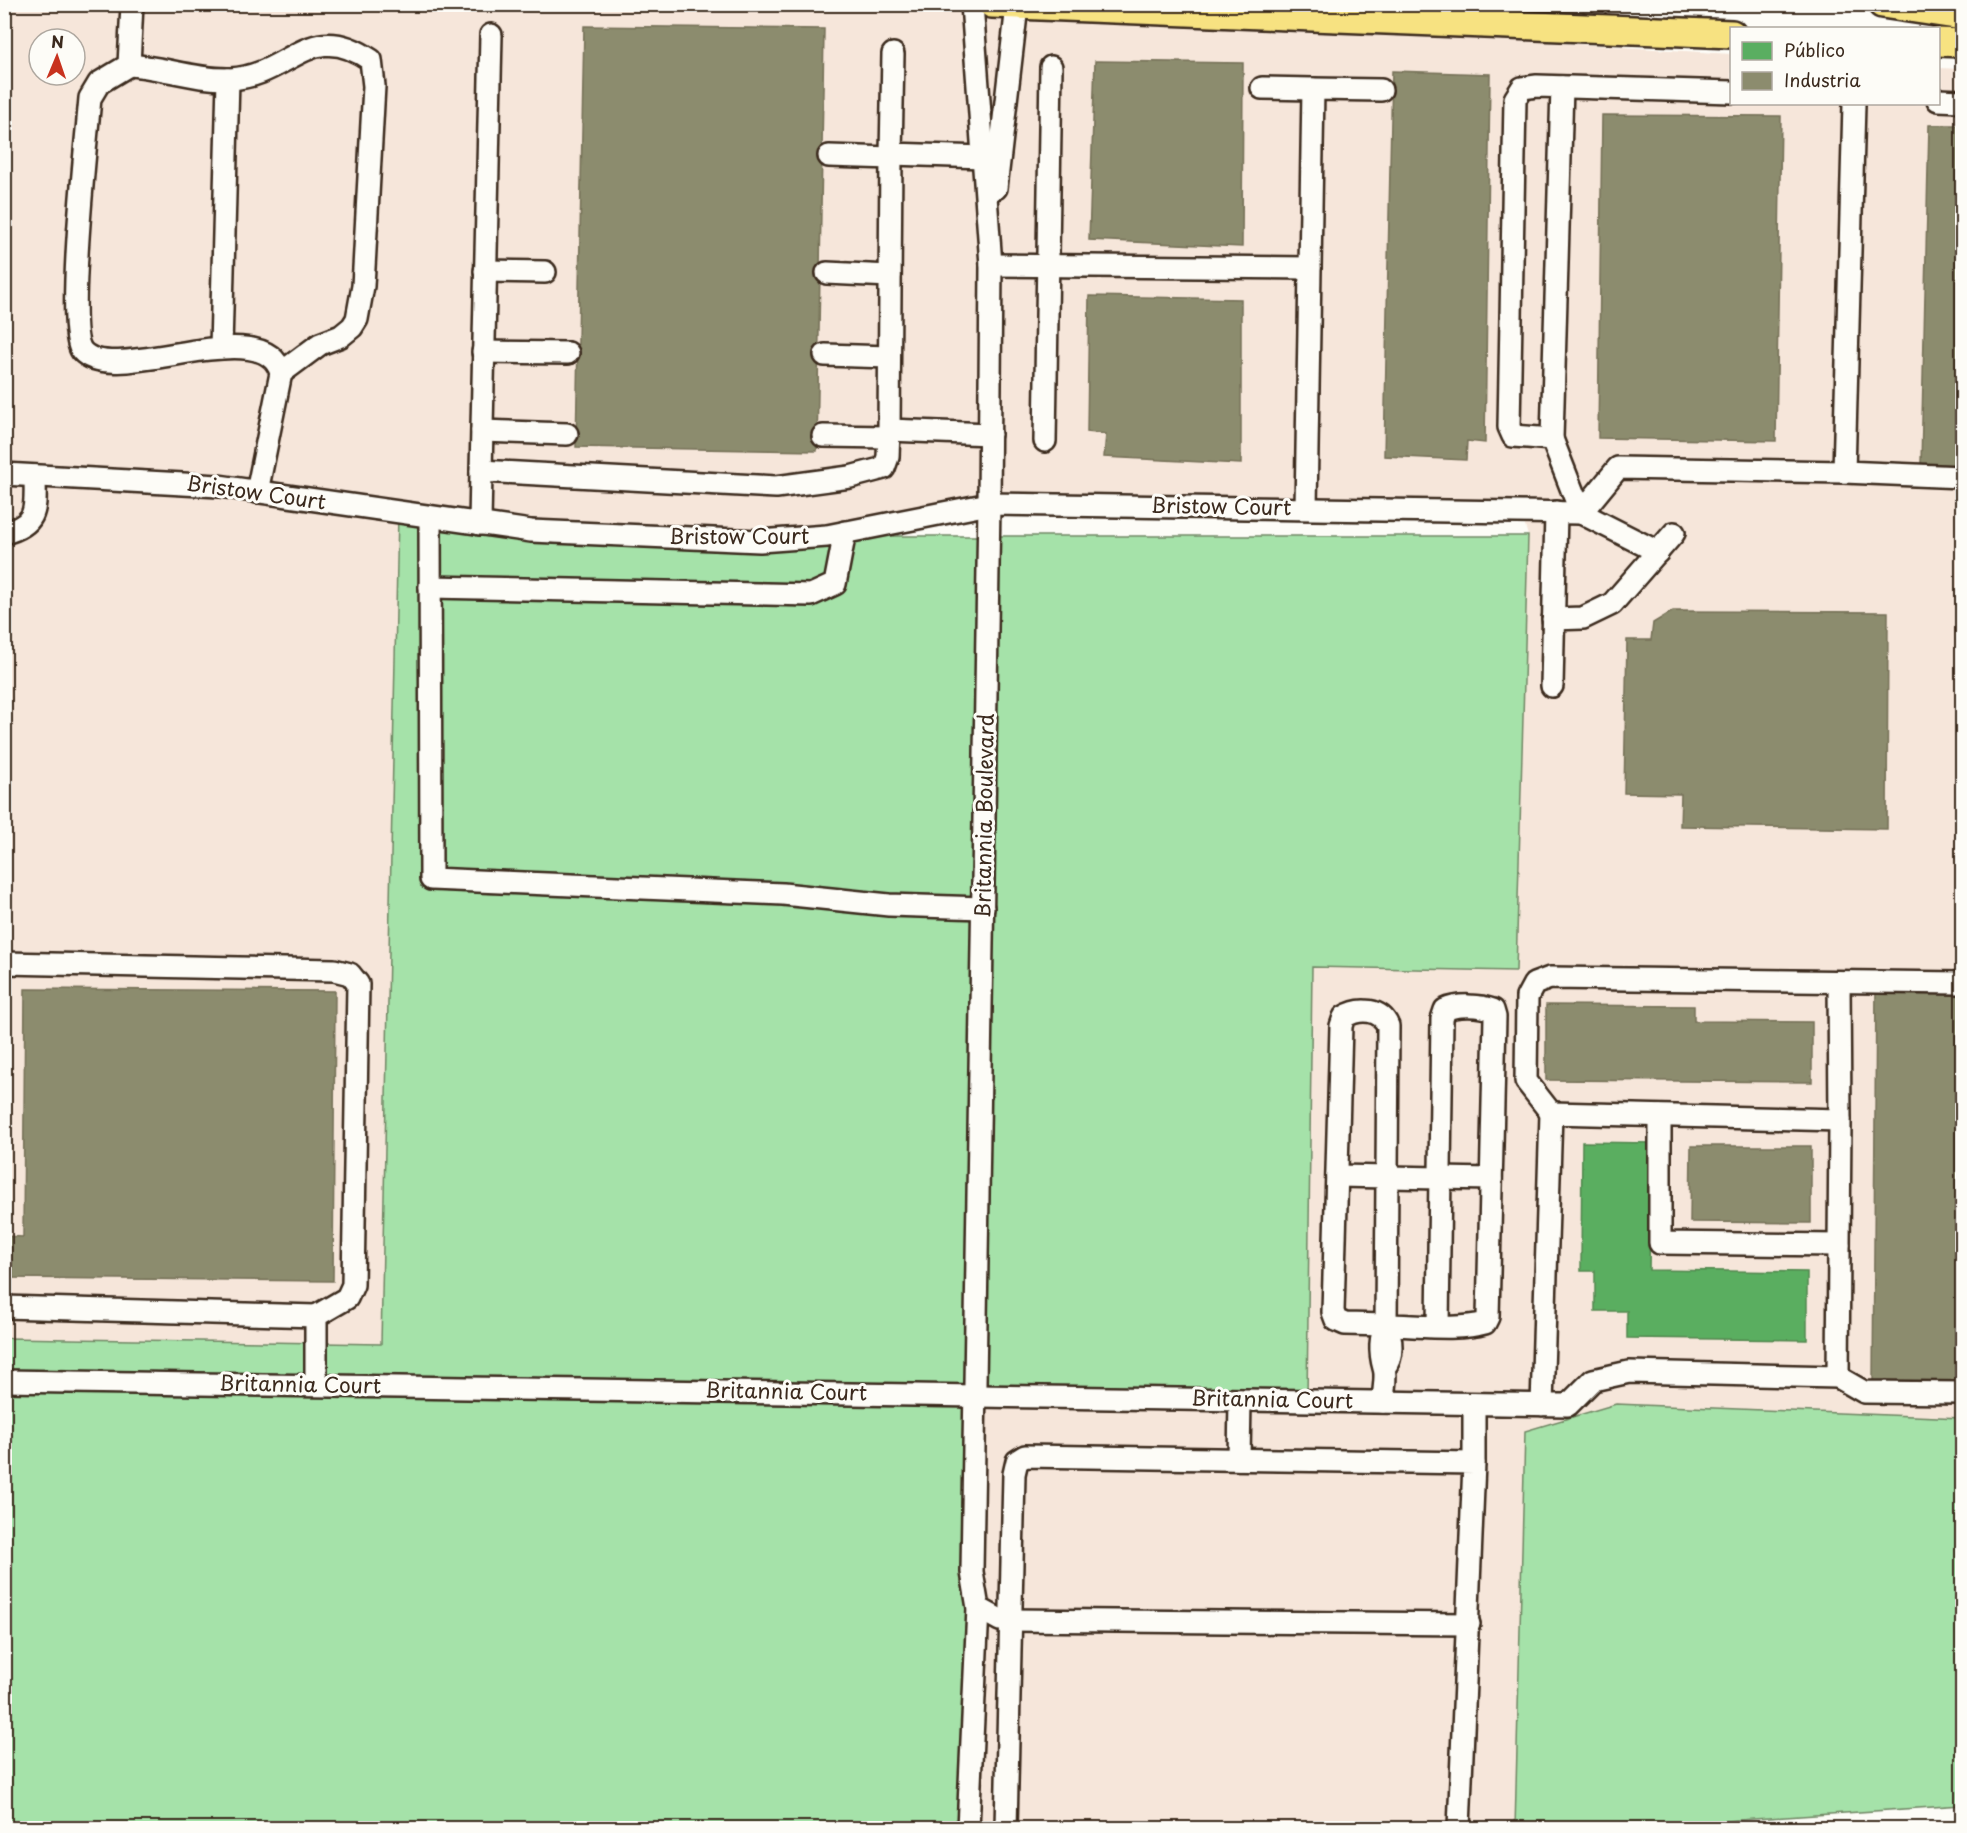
<svg xmlns="http://www.w3.org/2000/svg" width="1967" height="1833" font-family="'Playpen Sans',sans-serif">
  <style>
    .built { fill: #f6e6da; fill-rule: evenodd }
    .green { fill: #a5e2a9; stroke: #708664; stroke-width: 1.5 }
    .public { fill: #5aae61; stroke: #51864d; stroke-width: 1.5 }
    .industry { fill: #8c8c6e; stroke: #746f56; stroke-width: 1.5 }
    .lines { fill: none; stroke-linecap: round; stroke-linejoin: round }
    .minor-casing { stroke: #3b2a1e; stroke-width: 26 }
    .major-casing { stroke: #3b2a1e; stroke-width: 32 }
    .minor { stroke: #fdfcf7; stroke-width: 21 }
    .major { stroke: #f7e281; stroke-width: 27 }
    .labels { text-anchor: middle; stroke-width: 6; stroke-linejoin: round; paint-order: stroke }
    .street-label { font-size: 21px; fill: #3b2a1e; stroke: #fdfcf7 }
  </style>
  <rect width="100%" height="100%" fill="#fdfcf7"/>
  <filter id="ink" filterUnits="userSpaceOnUse"><feTurbulence type="fractalNoise" baseFrequency=".0167" numOctaves="2"/><feDisplacementMap in="SourceGraphic" scale="12" xChannelSelector="R" yChannelSelector="G"/><feConvolveMatrix kernelMatrix="1 2 1 2 8 2 1 2 1" color-interpolation-filters="sRGB"/></filter>
  <g filter="url(#ink)">
    <path class="built" d="M5,5H987L1731,54L1732,104H1938L1939,68L1962,69V1418L1616,1404L1526,1431L1515,1828H968L976,1395L1307,1401L1312,966L1528,536L1521,512L989,504L827,536L531,531L398,513L381,1344L5,1338ZM39,39H75V75H39Z"/>
    <g class="green">
      <polygon points="398,513 532,531 827,536 1528,536 1516,971 1312,967 1307,1401 976,1395 967,1828 5,1828 5,1338 381,1344"/>
      <polygon points="1616,1404 1962,1418 1962,1805 1623,1828 1515,1828 1525,1431"/>
    </g>
    <polygon class="public" points="1582,1142 1651,1143 1649,1270 1807,1272 1807,1340 1627,1338 1627,1311 1595,1311 1595,1271 1581,1271"/>
    <g class="industry">
      <polygon points="584,26 824,29 817,451 576,447"/>
      <polygon points="1095,61 1243,63 1242,247 1089,240"/>
      <polygon points="1392,71 1490,74 1485,443 1467,441 1466,460 1384,456"/>
      <polygon points="1602,115 1781,116 1776,441 1598,438"/>
      <polygon points="1929,125 1962,125 1962,466 1921,464"/>
      <polygon points="1089,296 1241,299 1241,464 1104,457 1106,434 1087,432"/>
      <polygon points="1673,611 1888,612 1887,829 1680,826 1681,794 1624,793 1627,640 1651,640 1653,623"/>
      <polygon points="1876,985 1962,986 1962,1385 1873,1384"/>
      <polygon points="25,989 335,991 333,1281 8,1278 8,1267 4,1267 4,1236 23,1237"/>
      <polygon points="1546,1005 1694,1006 1694,1021 1812,1022 1812,1082 1546,1080"/>
      <polygon points="1691,1146 1811,1146 1811,1223 1690,1222"/>
    </g>
    <g class="lines">
      <defs>
        <g id="minor">
          <path d="M132,4L129,65L99,83L90,98C87,135 65,330 82,351C114,388 264,310 281,373L257,492"/>
          <polyline points="972,4 991,265 989,504 972,1572 978,1608 1000,1620 1469,1624"/>
          <polyline points="893,54 891,154 984,157"/>
          <path d="M129,65C162,67 196,80 230,79C291,76 309,17 371,60L374,86L363,286L357,319L352,327L341,336L320,344L281,373"/>
          <polyline points="1262,88 1313,89"/>
          <polyline points="1938,100 1962,101"/>
          <polyline points="1854,104 1844,472 1962,477"/>
          <polyline points="829,156 892,158"/>
          <polyline points="996,188 1017,6"/>
          <polyline points="991,265 1310,268"/>
          <polyline points="485,271 545,272"/>
          <polyline points="827,273 890,276"/>
          <polyline points="221,348 228,79"/>
          <polyline points="483,352 568,353"/>
          <polyline points="825,355 889,357"/>
          <polyline points="889,430 990,434"/>
          <polyline points="482,431 567,434"/>
          <polyline points="823,436 888,437"/>
          <polyline points="1552,439 1562,87"/>
          <polyline points="1045,441 1051,67"/>
          <polyline points="481,471 491,35"/>
          <polyline points="4,474 219,486 531,531 760,541 827,536 989,504 1581,513"/>
          <polyline points="1306,508 1313,89 1381,90"/>
          <polyline points="1581,513 1618,468 1844,472"/>
          <polyline points="430,517 431,879 783,894 889,905 983,908"/>
          <polyline points="480,524 481,471 776,487 850,477 884,468 888,457 889,430 891,154"/>
          <path d="M4,533C40,524 35,507 35,476"/>
          <polyline points="1658,552 1581,513 1552,439 1513,436 1509,427 1515,99 1522,88 1537,86 1732,92"/>
          <polyline points="430,587 811,595 835,584 845,532"/>
          <polyline points="1553,619 1583,618 1612,604 1674,533"/>
          <polyline points="1552,686 1556,512"/>
          <polyline points="4,963 334,970 350,974 358,984 353,1285 347,1298 316,1316 316,1385"/>
          <polyline points="1839,982 1840,1120"/>
          <polyline points="1551,1113 1526,1081 1527,997 1534,984 1550,978 1962,983"/>
          <polyline points="1660,1116 1660,1243 1839,1245"/>
          <polyline points="1337,1176 1491,1179"/>
          <polyline points="4,1307 316,1316"/>
          <path d="M1386,1325L1345,1324L1336,1320L1333,1312L1341,1026L1344,1017C1360,1007 1381,1009 1388,1026L1386,1325C1414,1325 1458,1331 1485,1323L1488,1317L1495,1017L1493,1010C1480,1005 1457,1004 1445,1010L1442,1019L1438,1326"/>
          <polyline points="1838,1377 1864,1392 1962,1393"/>
          <polyline points="4,1381 1568,1405 1593,1380 1629,1372 1838,1377 1840,1120 1551,1113 1542,1405"/>
          <path d="M1383,1402C1383,1392 1387,1377 1384,1368C1380,1354 1379,1339 1386,1325C1392,1337 1394,1357 1384,1368"/>
          <polyline points="1474,1404 1474,1463"/>
          <polyline points="1239,1459 1240,1400"/>
          <polyline points="968,1828 978,1608"/>
          <polyline points="1006,1828 1014,1474 1017,1461 1025,1456 1474,1463 1459,1828"/>
        </g>
        <g id="major">
          <polyline points="992,4 1732,34"/>
          <polyline points="1882,4 1962,16"/>
          <polyline points="1938,42 1962,43"/>
        </g>
      </defs>
      <use href="#minor" class="minor-casing"/>
      <use href="#major" class="major-casing"/>
      <use href="#minor" class="minor"/>
      <use href="#major" class="major"/>
    </g>
  </g>
  <g class="labels">
    <g class="street-label">
      <text transform="translate(256 493) rotate(8)" y="7">Bristow Court</text>
      <text transform="translate(1221 507) rotate(1)" y="7">Bristow Court</text>
      <text x="739" y="544">Bristow Court</text>
      <text transform="translate(985 816) rotate(-89)" y="7">Britannia Boulevard</text>
      <text transform="translate(300 1385) rotate(1)" y="7">Britannia Court</text>
      <text transform="translate(786 1392) rotate(1)" y="7">Britannia Court</text>
      <text transform="translate(1272 1400) rotate(1)" y="7">Britannia Court</text>
    </g>
  </g>
  <rect width="1967" height="1833" fill="none" stroke="#fdfcf7" stroke-width="24"/>
  <rect x="12" y="12" width="1943" height="1809" fill="none" stroke="#3b2a1e" stroke-width="2" filter="url(#ink)"/>
  <rect x="1730" y="27" width="210" height="78" fill="#fdfcf7" stroke="#afa8a0" stroke-width="1.5"/>
  <rect x="1742" y="42" width="30" height="18" fill="#5aae61" stroke="#afa8a0" stroke-width="1.5"/>
  <text x="1784" y="57" font-size="18" fill="#3b2a1e">Público</text>
  <rect x="1742" y="72" width="30" height="18" fill="#8c8c6e" stroke="#afa8a0" stroke-width="1.5"/>
  <text x="1784" y="87" font-size="18" fill="#3b2a1e">Industria</text>
  <g transform="translate(57 57) rotate(2)"><circle r="28" fill="#fdfcf7" stroke="#afa8a0" stroke-width="1.5"/>
  <path d="M0-4.5L10 22L0 15L-10 22Z" fill="#c8321e"/>
  <text y="-9" font-size="16" font-weight="bold" text-anchor="middle" fill="#3b2a1e">N</text>
  </g>
</svg>
